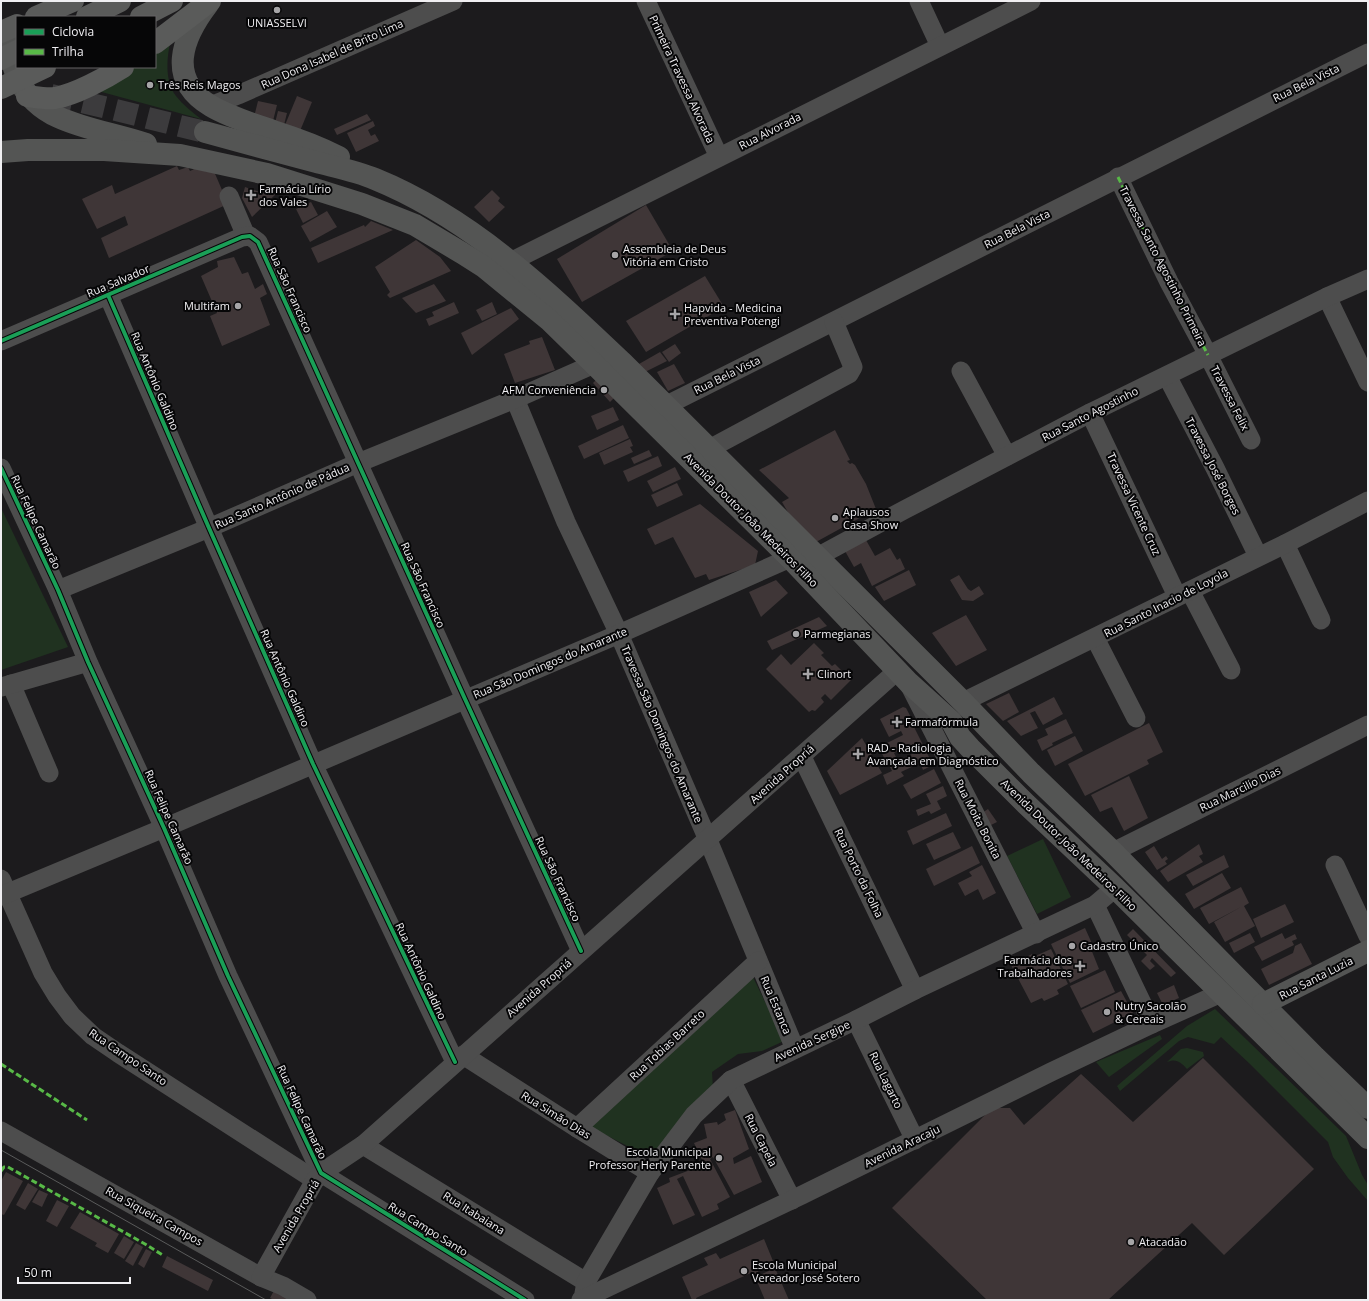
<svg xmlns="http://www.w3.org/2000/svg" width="1369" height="1301" font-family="'Open Sans',sans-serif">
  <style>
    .green { fill: #203220 }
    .building { fill: #3f3637 }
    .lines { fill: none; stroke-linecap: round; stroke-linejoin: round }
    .major-tunnel { stroke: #3c3b3d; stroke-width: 22; stroke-dasharray: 22 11; stroke-linecap: butt }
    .minor { stroke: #4d4d4d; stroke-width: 19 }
    .major { stroke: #545554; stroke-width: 22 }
    .highway { stroke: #5a5b5a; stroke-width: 22 }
    .tram { stroke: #5a5b5b; stroke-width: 1 }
    .highway-bridge { stroke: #5a5b5a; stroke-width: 22 }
    .quiet { stroke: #58b947; stroke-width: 3; stroke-dasharray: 6 3; stroke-linecap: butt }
    .cycleway-casing { stroke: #060607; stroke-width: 6 }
    .cycleway { stroke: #1a9f57; stroke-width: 4 }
    .poi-dot { fill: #a6a5a7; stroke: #060607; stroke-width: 1.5 }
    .labels { text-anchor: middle; stroke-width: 4; stroke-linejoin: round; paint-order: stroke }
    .poi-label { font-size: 11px; fill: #f0eff2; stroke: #060607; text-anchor: start }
    .street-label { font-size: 11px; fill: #f0eff2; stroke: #060607 }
  </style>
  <rect width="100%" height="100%" fill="#1c1b1d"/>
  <g class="green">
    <path d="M171,39C167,56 164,80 176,96C183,105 192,112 201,119L98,91L136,67H155V53Z"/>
    <polygon points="1,508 68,647 1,670"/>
    <polygon points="1043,839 1071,897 1037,914 1007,856"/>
    <polygon points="751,973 784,1041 762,1051 738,1054 712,1072 713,1089 653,1159 590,1127"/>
    <polygon points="1215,1009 1346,1136 1362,1175 1368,1185 1368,1201 1348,1178 1333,1157 1328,1142 1250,1064 1221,1037 1214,1044 1188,1037 1179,1041 1120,1091 1117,1086 1187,1026"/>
    <polygon points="1160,1035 1162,1039 1109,1077 1096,1062"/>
    <path d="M1187,1048L1203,1052L1204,1056L1187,1069C1181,1062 1176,1058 1167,1062L1181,1049Z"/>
  </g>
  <g class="building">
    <polygon points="297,96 312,102 300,131 285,125"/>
    <polygon points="258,101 277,105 273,121 254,117"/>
    <polygon points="278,111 287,113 284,125 275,123"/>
    <polygon points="367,114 371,120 337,135 334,129"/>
    <polygon points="373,121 375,126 368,130 371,136 375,134 379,141 356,152 347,133"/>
    <polygon points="203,165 206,172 213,169 228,204 109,258 101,238 128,225 125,216 97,229 82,199 112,185 115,194 177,166 179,170 188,167 190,171"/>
    <polygon points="245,187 263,193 266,190 276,194 252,217 242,198"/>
    <polygon points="492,190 500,198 498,201 505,207 489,222 474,207"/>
    <polygon points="311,202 318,215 303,223 296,209"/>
    <polygon points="646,205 673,251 582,302 557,259"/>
    <polygon points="327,211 337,227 310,242 301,226"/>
    <polygon points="371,221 393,230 318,263 311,248 364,225 365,227"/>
    <polygon points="416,240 440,257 451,271 390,298 387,295 390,292 375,267"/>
    <polygon points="234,257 242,274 248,272 255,289 263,284 267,294 260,298 270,325 222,346 210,316 217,313 201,276 218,267 217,261"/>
    <polygon points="705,276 724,307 646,352 626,321"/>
    <polygon points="434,284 446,301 416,313 402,298"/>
    <polygon points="454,302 459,313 429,326 426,319 434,316 432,312"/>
    <polygon points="492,302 497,314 482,321 476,310"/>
    <polygon points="511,308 519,319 472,355 461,333"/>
    <polygon points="542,337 555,370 515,383 504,354 530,344 529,341"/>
    <polygon points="675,344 681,353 669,362 662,352"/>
    <polygon points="660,352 667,361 645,372 639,364"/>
    <polygon points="674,364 685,383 668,391 657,372"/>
    <polygon points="598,378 615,397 610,402 593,383"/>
    <polygon points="613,407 619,420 597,430 591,416"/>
    <polygon points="623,425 629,438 584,459 578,446"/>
    <polygon points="835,430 850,460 847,461 850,464 852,463 855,465 866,484 876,509 816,542 796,526 782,502 789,498 759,470"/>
    <polygon points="630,439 633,446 630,447 633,452 604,465 599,453"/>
    <polygon points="649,450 652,456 634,464 631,458"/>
    <polygon points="658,456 662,466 628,482 623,471"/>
    <polygon points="675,467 681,479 653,492 647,481"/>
    <polygon points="677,483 683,495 657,507 651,495"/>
    <polygon points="700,504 758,551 755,565 709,580 706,574 695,578 673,537 655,545 647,529"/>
    <polygon points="866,540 875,556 890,548 897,560 900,558 905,569 872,586 861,563 854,567 845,551"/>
    <polygon points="909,570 916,585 884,601 875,587"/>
    <polygon points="959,575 968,589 971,591 979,586 984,594 973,601 962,600 950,580"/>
    <polygon points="776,580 788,593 761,617 749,592"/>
    <polygon points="966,615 987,650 956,666 932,633"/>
    <polygon points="819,617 827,626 772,650 767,641"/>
    <polygon points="814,643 824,653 821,655 832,666 835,664 851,680 831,700 825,694 821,698 824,702 815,711 812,710 809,712 766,669 781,654 791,665"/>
    <polygon points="1009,693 1019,712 1003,721 986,704"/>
    <polygon points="1054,697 1063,714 1043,725 1035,711 1030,713 1038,728 1021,736 1007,721"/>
    <polygon points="903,707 906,708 915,725 913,725 933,765 923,770 920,763 901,772 904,776 887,785 883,775 892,771 889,765 914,753 909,745 894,753 896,757 886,762 879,747 903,735 901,731 889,737 880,719"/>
    <polygon points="1066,719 1073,733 1052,743 1053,745 1042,751 1037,740 1048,735 1045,729"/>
    <polygon points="1149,723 1163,752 1147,760 1149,764 1085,796 1068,764"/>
    <polygon points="1075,736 1083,751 1055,766 1047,750"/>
    <polygon points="862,738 882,773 840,795 827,771"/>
    <polygon points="934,769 941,783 911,799 903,785"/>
    <polygon points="1129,776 1148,818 1124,831 1112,807 1100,812 1091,795"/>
    <polygon points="943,786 947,796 937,801 941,809 931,814 929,811 918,816 916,810 931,804 926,794"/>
    <polygon points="988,809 997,822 985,828 979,815"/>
    <polygon points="946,813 952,826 913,845 907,831"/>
    <polygon points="953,832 961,848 934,860 926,844"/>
    <polygon points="1199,844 1203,854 1199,856 1203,862 1168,882 1160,871"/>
    <polygon points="972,846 980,863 934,886 926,869"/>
    <polygon points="1154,846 1162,859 1166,856 1168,859 1165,861 1167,864 1157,870 1145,852"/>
    <polygon points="1224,855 1229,867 1193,886 1186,875"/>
    <polygon points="982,865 996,893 983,900 978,889 965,896 958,883 972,876 969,872"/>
    <polygon points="1222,873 1231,888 1194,909 1185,894"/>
    <polygon points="1241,887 1249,903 1244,906 1255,926 1225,942 1214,922 1241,907 1209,924 1200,908"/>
    <polygon points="1285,904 1294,922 1261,938 1253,919"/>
    <polygon points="1085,928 1094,948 1091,949 1099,969 1070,983 1051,944"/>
    <polygon points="1133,929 1176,973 1171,977 1152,958 1150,961 1155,966 1150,970 1141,961 1147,955 1127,935"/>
    <polygon points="1250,933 1255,942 1234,953 1229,943"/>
    <polygon points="1282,933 1285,939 1295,934 1297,939 1292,941 1294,945 1262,961 1254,947"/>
    <polygon points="1301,943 1312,964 1269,985 1261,969 1293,953 1295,946"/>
    <polygon points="1051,949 1068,984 1057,990 1059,994 1053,997 1044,1001 1042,998 1031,1003 1011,965 1032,954 1033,957"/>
    <polygon points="1105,970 1115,992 1081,1008 1070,986"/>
    <polygon points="1174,985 1179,998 1163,1005 1157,993"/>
    <polygon points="1121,991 1133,1013 1093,1033 1081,1010"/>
    <polygon points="1203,1058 1314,1169 1224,1255 1192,1223 1108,1300 987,1300 892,1208 992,1108 1010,1108 1024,1125 1081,1074 1133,1122"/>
    <polygon points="735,1110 749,1149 733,1158 734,1164 751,1156 762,1182 734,1195 713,1157 710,1159 730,1197 717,1204 719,1209 702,1217 683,1176 677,1179 695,1215 673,1225 657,1188 670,1182 669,1178 698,1167 703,1162 694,1143 707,1138 704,1124 717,1122 718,1125 726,1120 724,1114"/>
    <polygon points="6,1172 23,1181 4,1215 1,1214 1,1181"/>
    <polygon points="28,1183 38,1189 25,1210 16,1205"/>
    <polygon points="39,1190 48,1194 42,1207 32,1202"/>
    <polygon points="57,1200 69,1206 57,1227 46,1221"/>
    <polygon points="80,1212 119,1234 108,1253 95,1246 97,1243 70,1228"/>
    <polygon points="124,1236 134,1242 124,1259 114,1253"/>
    <polygon points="764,1239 773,1261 757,1269 760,1275 775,1268 789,1300 765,1300 753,1272 696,1298 697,1300 692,1300 682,1277 708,1265 704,1258 716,1253 720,1259"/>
    <polygon points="136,1243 143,1247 133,1266 125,1261"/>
    <polygon points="146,1249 152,1252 144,1268 138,1264"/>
    <polygon points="167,1256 213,1280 208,1291 162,1267"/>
    <polygon points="277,1285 302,1300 274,1300 270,1298"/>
  </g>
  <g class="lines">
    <path class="major-tunnel" d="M51,95C103,106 154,120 205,132"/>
    <g class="minor">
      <polyline points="646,1 719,157"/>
      <polyline points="919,1 940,46"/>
      <polyline points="210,106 238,95 453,1"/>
      <polyline points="1118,177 1169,282 1208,355 1251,440"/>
      <polyline points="229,196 246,236"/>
      <polyline points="510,262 1031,1"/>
      <polyline points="108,295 209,528 313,764 455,1062"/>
      <polyline points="1327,297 1368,382"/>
      <polyline points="1,341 242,237 250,236 258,242 465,699 581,951"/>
      <polyline points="961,371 1007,456"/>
      <polyline points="1167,376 1215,468 1258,556"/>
      <polyline points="515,399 566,522 619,634 708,840 795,1049"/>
      <path d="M665,406C900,289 1133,169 1368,53"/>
      <polyline points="1090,413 1177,596"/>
      <polyline points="709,449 849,374 853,367 834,322"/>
      <polyline points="1,468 58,590 88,662 164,828 228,976 321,1173 525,1300"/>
      <polyline points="1285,544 1321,620"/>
      <polyline points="817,557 904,510 1090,413 1327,297 1368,279"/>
      <polyline points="58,590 209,528 358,463 515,399 594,364"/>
      <polyline points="1190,591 1231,670"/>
      <polyline points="1095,638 1136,718"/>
      <polyline points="11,684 49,773"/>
      <polyline points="910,686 1036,934"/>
      <polyline points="1,687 88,662"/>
      <polyline points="963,702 1285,544 1368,501"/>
      <polyline points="802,757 915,990"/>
      <polyline points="1113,852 1368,725"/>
      <polyline points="1335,865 1368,936"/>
      <polyline points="1,879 43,973 57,996 72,1016 93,1036 118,1053 315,1180"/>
      <polyline points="1,896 164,828 619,634 790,558"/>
      <polyline points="1095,905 1152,1024"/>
      <polyline points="856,1020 915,1140"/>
      <polyline points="463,1055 577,1128 650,1173"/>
      <polyline points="731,1080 792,1200"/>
      <polyline points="577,1128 758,961"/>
      <polyline points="1,1131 261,1277 283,1286 307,1300"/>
      <polyline points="363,1145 586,1282"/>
      <polyline points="261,1277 315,1180 321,1173 363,1145 897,671"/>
      <polyline points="583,1299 586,1282 650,1173 694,1115 731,1080 856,1020 915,990 1095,905 1115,888"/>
      <polyline points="581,1300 802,1195 1051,1072 1152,1024 1221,993"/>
    </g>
    <g class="major">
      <path d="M208,4C182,38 166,79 211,106C231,118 254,124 276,132C298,139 319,147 339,157"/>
      <path d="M17,26C0,62 24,102 58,117C86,130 117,134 146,144"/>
      <path d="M205,132C242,142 279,152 316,162C335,167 356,171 375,179C471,218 548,292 623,363L963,702L1031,773L1113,852L1315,1057L1368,1108"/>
      <polyline points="1,152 28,150 104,150 180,155 267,174 362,204 415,225 462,253 484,267 549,320 594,364 790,558 909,683 952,722 960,737 970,748 1026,804 1115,888 1368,1138"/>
      <polyline points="1263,1004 1368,951"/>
    </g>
    <g class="highway">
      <polyline points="36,17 73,1"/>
      <polyline points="87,17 120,1"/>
      <polyline points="141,17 172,1"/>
      <polyline points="1,32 17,25"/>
      <polyline points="155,43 210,1"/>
      <path d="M27,96C36,97 45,99 55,98C74,95 106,78 123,67"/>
    </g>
    <polyline class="tram" points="1,1150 266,1300"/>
    <g class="highway-bridge">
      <polyline points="1,59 17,51"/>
      <polyline points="1,88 45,67"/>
    </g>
    <g class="quiet">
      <polyline points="1118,177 1169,282 1208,355"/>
      <polyline points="1,1064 87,1120"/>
      <polyline points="1,1171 4,1167 8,1167 145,1244 164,1256"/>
    </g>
    <defs>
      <g id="cycleway">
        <polyline points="108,295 209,528 313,764 455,1062"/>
        <polyline points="1,341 242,237 250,236 258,242 465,699 581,951"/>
        <polyline points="1,468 58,590 88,662 164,828 228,976 321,1173 525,1300"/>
      </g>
    </defs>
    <use href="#cycleway" class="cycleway-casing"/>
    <use href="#cycleway" class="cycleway"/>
  </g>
  <g class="poi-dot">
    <circle cx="277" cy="10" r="4"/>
    <circle cx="150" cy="85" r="4"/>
    <path d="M249 189h4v4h4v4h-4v4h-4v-4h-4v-4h4z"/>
    <circle cx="615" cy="255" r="4"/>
    <circle cx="238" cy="306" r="4"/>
    <path d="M673 308h4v4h4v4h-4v4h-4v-4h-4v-4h4z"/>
    <circle cx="604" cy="390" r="4"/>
    <circle cx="835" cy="518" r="4"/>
    <circle cx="796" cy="634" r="4"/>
    <path d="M806 668h4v4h4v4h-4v4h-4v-4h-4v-4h4z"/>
    <path d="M895 716h4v4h4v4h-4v4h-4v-4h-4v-4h4z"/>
    <path d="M856 748h4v4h4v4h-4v4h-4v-4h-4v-4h4z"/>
    <circle cx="1072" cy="946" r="4"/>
    <path d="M1078 960h4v4h4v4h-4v4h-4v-4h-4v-4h4z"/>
    <circle cx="1107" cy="1012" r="4"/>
    <circle cx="719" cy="1158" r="4"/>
    <circle cx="1131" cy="1242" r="4"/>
    <circle cx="744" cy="1271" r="4"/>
  </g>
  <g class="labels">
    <g class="poi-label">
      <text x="277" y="27" text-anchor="middle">UNIASSELVI</text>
      <text x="158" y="89">Três Reis Magos</text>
      <text x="259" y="193">Farmácia Lírio<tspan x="259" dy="13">dos Vales</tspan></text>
      <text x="623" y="253">Assembleia de Deus<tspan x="623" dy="13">Vitória em Cristo</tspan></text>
      <text x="230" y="310" text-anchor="end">Multifam</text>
      <text x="684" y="312">Hapvida - Medicina<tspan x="684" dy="13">Preventiva Potengi</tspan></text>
      <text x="596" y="394" text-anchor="end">AFM Conveniência</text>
      <text x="843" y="516">Aplausos<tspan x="843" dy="13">Casa Show</tspan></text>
      <text x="804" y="638">Parmegianas</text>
      <text x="817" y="678">Clinort</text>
      <text x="905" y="726">Farmafórmula</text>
      <text x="867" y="752">RAD - Radiologia<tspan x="867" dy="13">Avançada em Diagnóstico</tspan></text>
      <text x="1080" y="950">Cadastro Único</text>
      <text x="1072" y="964" text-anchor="end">Farmácia dos<tspan x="1072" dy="13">Trabalhadores</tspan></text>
      <text x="1115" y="1010">Nutry Sacolão<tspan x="1115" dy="13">&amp; Cereais</tspan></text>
      <text x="711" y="1156" text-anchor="end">Escola Municipal<tspan x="711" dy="13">Professor Herly Parente</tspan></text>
      <text x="1139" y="1246">Atacadão</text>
      <text x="752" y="1269">Escola Municipal<tspan x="752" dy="13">Vereador José Sotero</tspan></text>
    </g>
    <g class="street-label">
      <text transform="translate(332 54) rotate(-24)" y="4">Rua Dona Isabel de Brito Lima</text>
      <text transform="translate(682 79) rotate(65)" y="4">Primeira Travessa Alvorada</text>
      <text transform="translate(1306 83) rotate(-26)" y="4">Rua Bela Vista</text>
      <text transform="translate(770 131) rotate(-27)" y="4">Rua Alvorada</text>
      <text transform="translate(1017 229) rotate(-27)" y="4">Rua Bela Vista</text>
      <text transform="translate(1163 266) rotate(63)" y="4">Travessa Santo Agostinho Primeira</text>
      <text transform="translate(118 281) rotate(-23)" y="4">Rua Salvador</text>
      <text transform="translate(290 290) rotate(66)" y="4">Rua São Francisco</text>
      <text transform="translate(727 375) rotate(-26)" y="4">Rua Bela Vista</text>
      <text transform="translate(155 381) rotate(67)" y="4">Rua Antônio Galdino</text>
      <text transform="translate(1230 398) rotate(63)" y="4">Travessa Felix</text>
      <text transform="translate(1090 414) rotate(-27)" y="4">Rua Santo Agostinho</text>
      <text transform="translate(1213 466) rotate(63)" y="4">Travessa José Borges</text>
      <text transform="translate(282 496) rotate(-24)" y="4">Rua Santo Antônio de Pádua</text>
      <text transform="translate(1134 504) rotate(65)" y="4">Travessa Vicente Cruz</text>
      <text transform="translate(751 520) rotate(45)" y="4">Avenida Doutor João Medeiros Filho</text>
      <text transform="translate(36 522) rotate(65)" y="4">Rua Felipe Camarão</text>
      <text transform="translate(423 585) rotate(66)" y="4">Rua São Francisco</text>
      <text transform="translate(1166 603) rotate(-27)" y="4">Rua Santo Inacio de Loyola</text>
      <text transform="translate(550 663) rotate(-23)" y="4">Rua São Domingos do Amarante</text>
      <text transform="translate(285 678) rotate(66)" y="4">Rua Antônio Galdino</text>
      <text transform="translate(662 734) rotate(67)" y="4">Travessa São Domingos do Amarante</text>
      <text transform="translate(782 774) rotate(-42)" y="4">Avenida Propriá</text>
      <text transform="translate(1240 789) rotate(-26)" y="4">Rua Marcilio Dias</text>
      <text transform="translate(169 817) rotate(66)" y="4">Rua Felipe Camarão</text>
      <text transform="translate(978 819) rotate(63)" y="4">Rua Moita Bonita</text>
      <text transform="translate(1069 845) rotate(44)" y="4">Avenida Doutor João Medeiros Filho</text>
      <text transform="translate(859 873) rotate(64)" y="4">Rua Porto da Folha</text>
      <text transform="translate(558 879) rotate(65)" y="4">Rua São Francisco</text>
      <text transform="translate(421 971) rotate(65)" y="4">Rua Antônio Galdino</text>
      <text transform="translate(1316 978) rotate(-27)" y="4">Rua Santa Luzia</text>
      <text transform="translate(539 988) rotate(-41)" y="4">Avenida Propriá</text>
      <text transform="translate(776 1005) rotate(67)" y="4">Rua Estanca</text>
      <text transform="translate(812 1041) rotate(-25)" y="4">Avenida Sergipe</text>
      <text transform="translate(667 1045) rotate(-43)" y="4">Rua Tobias Barreto</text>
      <text transform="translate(128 1057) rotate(34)" y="4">Rua Campo Santo</text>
      <text transform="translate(886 1080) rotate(64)" y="4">Rua Lagarto</text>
      <text transform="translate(302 1112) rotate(65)" y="4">Rua Felipe Camarão</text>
      <text transform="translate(556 1115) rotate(32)" y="4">Rua Simão Dias</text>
      <text transform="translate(761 1140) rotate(63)" y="4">Rua Capela</text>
      <text transform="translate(902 1146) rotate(-26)" y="4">Avenida Aracaju</text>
      <text transform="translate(474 1213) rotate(32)" y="4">Rua Itabaiana</text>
      <text transform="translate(154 1216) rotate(29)" y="4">Rua Siqueira Campos</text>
      <text transform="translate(296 1216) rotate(-60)" y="4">Avenida Propriá</text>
      <text transform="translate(428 1229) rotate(32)" y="4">Rua Campo Santo</text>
    </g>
  </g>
  <rect width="1369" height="1301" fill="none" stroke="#f0eff2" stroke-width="4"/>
  <rect x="16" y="16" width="140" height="52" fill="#060607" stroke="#646365"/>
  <rect x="24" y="29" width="20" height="6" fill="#1a9f57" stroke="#646365"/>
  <text x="52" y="36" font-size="12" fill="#f0eff2">Ciclovia</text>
  <rect x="24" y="49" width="20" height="6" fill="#58b947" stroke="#646365"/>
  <text x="52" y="56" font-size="12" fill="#f0eff2">Trilha</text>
  <path d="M18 1277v6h112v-6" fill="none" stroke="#f0eff2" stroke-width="2"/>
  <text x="24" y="1277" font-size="12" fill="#f0eff2" stroke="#060607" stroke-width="3" paint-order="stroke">50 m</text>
</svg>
